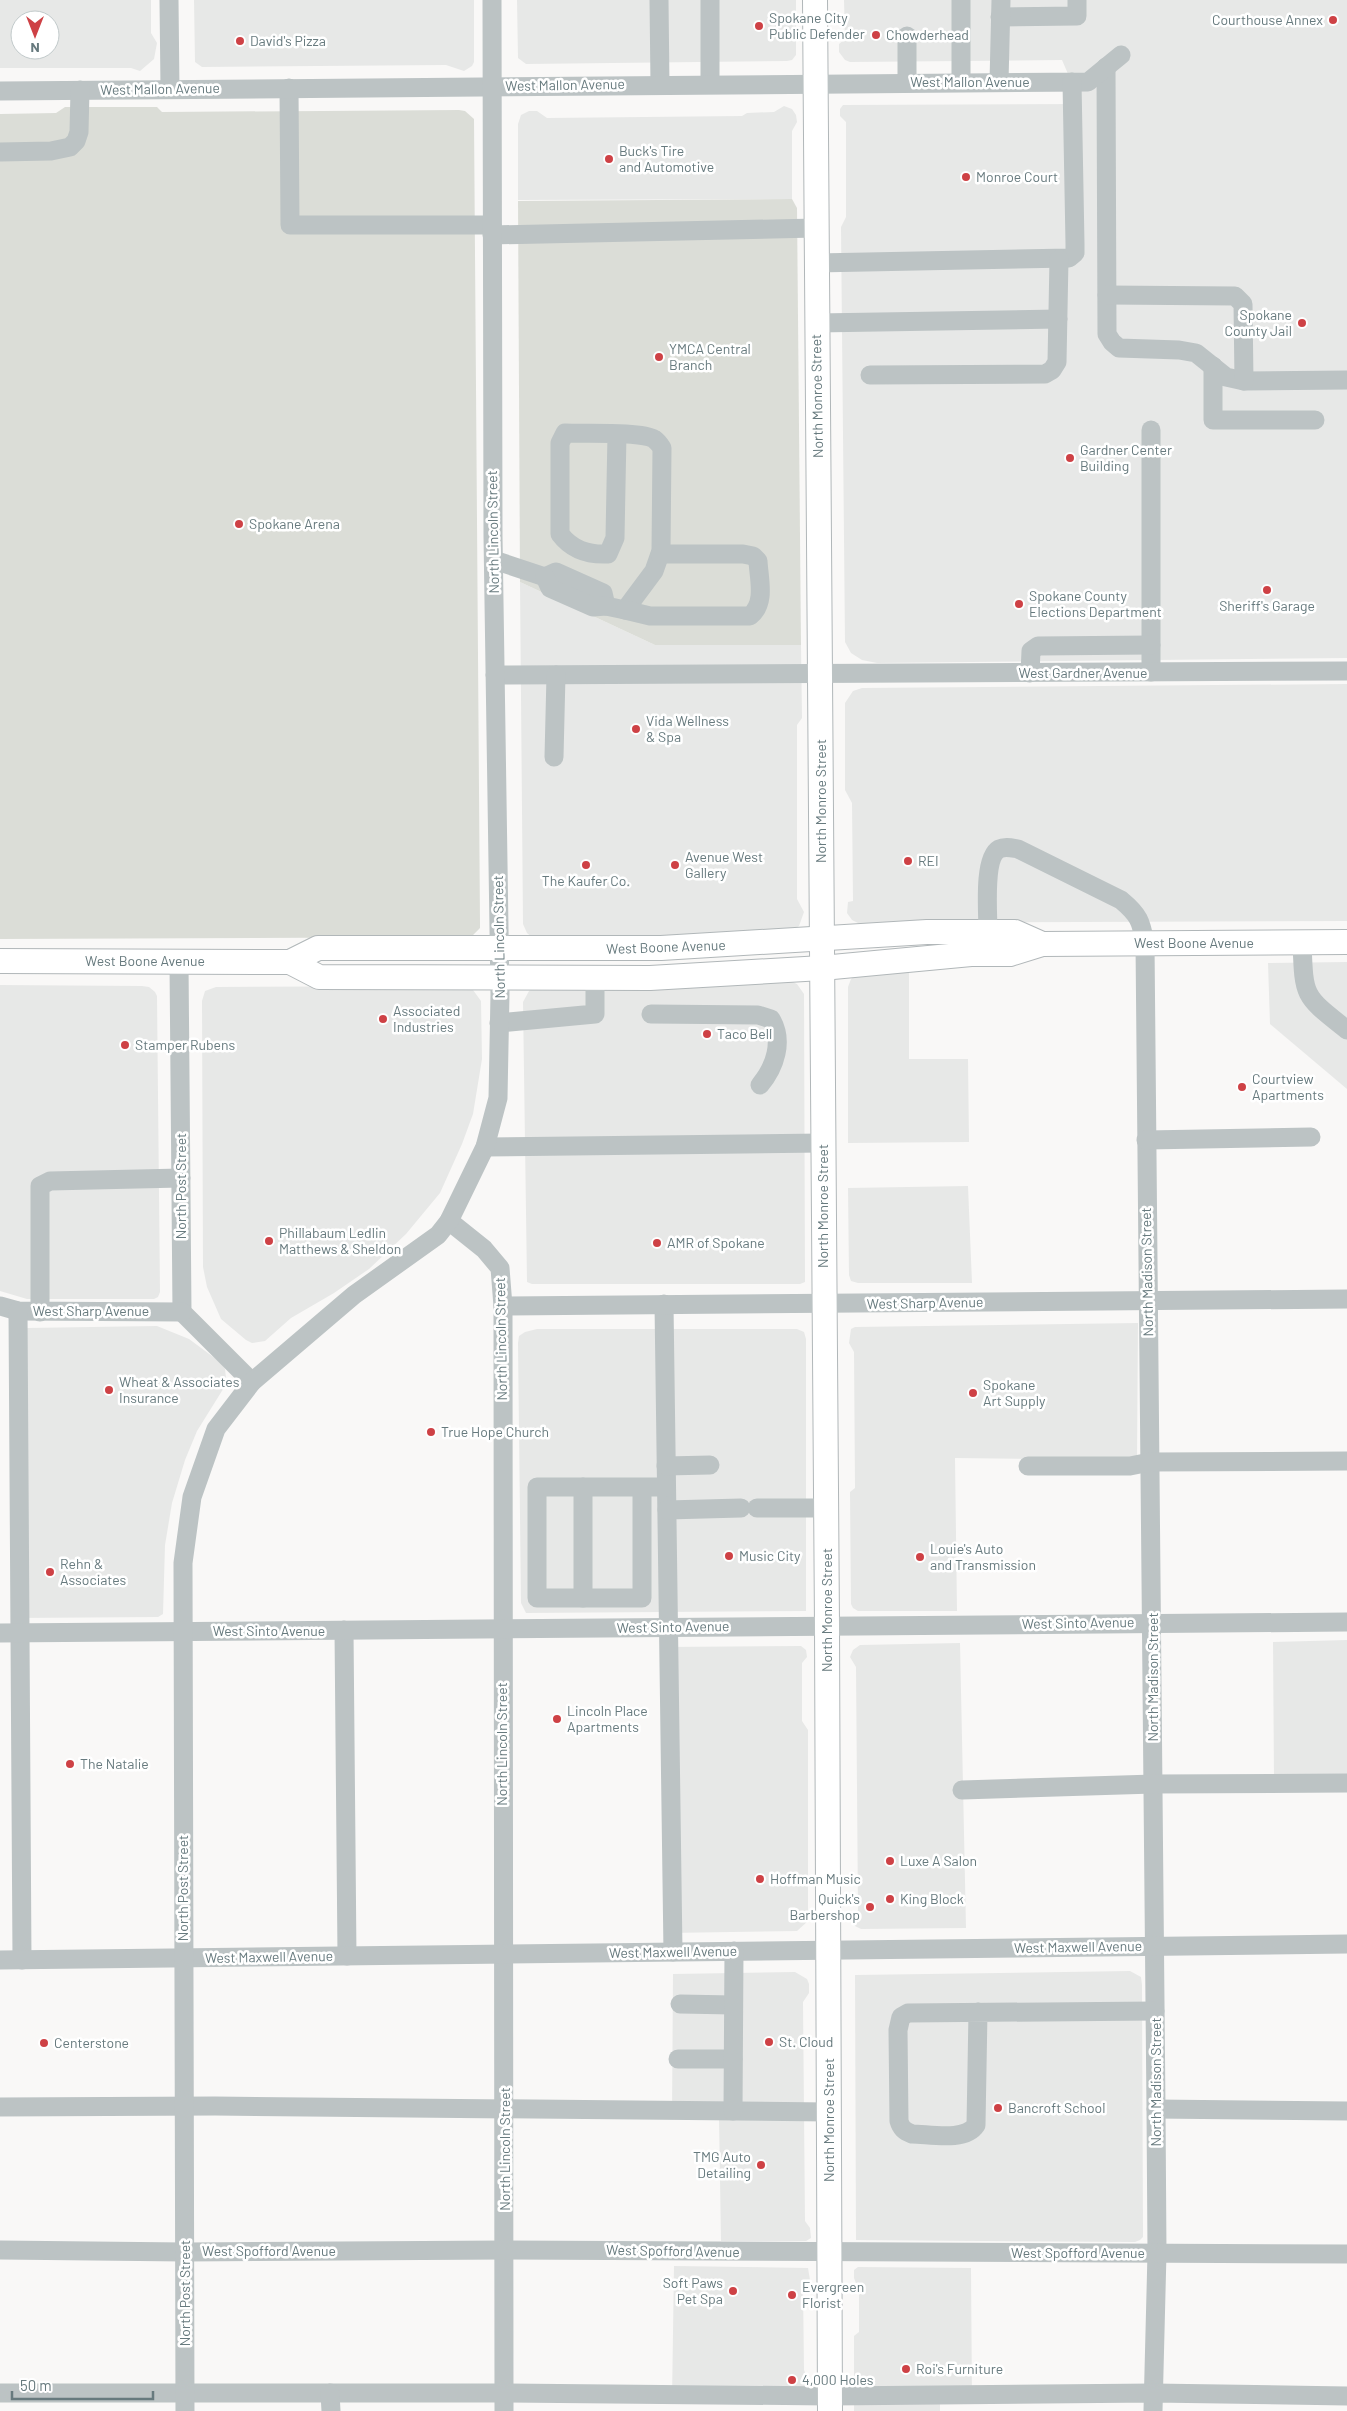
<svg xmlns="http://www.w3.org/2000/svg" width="1347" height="2411" font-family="Barlow,sans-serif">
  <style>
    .built { fill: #e7e8e7; fill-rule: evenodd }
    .green { fill: #dbddd7 }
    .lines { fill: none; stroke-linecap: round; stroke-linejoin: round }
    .major-casing { stroke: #b1b7b9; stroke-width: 26 }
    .minor { stroke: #bcc3c4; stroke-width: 19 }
    .major { stroke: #fff; stroke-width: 24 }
    .poi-dot { fill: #ce4145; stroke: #fff; stroke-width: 2 }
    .labels { text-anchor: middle; stroke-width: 5; stroke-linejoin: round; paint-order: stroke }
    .poi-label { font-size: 14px; fill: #677a7e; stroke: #fff; text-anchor: start }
    .street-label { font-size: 14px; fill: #677a7e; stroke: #fff }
  </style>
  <rect width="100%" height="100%" fill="#f9f8f7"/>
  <g class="built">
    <path d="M0,0H151V33L157,43L154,59L140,71L131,68H0ZM20,20H50V50H20Z"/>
    <polygon points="194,0 474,0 474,62 472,66 464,71 446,65 202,67 195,62"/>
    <polygon points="517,0 796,0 796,55 792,60 787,61 526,64 518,58"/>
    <polygon points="844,0 1347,0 1347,658 877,663 862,660 851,653 845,642 841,227 846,217 846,122 840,116 840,109 843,105 1081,104 1062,60 850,62 845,60 839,52 839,44 845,39"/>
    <polygon points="784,106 792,109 796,115 797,122 792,131 792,199 518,200 518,124 521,115 529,111 537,111 547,118 742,116 747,113 774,112"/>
    <polygon points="520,582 655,645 801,645 802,718 797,725 797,899 804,912 799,926 792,930 699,937 534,939 527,933 523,924"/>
    <polygon points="1347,684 1347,921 858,923 852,920 847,913 848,902 853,901 852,803 845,790 845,703 853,691 862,688"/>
    <polygon points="1347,962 1347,1089 1270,1024 1268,963"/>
    <polygon points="909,967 909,1059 968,1059 969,1142 848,1143 848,987 851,979 858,974"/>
    <polygon points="790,981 797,984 804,994 805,1282 800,1284 532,1284 527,1282 523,1002 529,991 532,989 700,987"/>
    <polygon points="0,985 142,986 149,987 155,992 157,996 160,1292 158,1297 154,1299 27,1299 0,1291"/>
    <polygon points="465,986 473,990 481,1001 482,1059 473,1114 462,1144 440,1193 406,1234 369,1269 334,1293 291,1318 265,1341 252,1343 246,1340 221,1319 207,1287 203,1267 202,1001 205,991 216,987"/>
    <polygon points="968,1186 972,1283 858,1283 851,1281 849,1275 848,1188"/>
    <polygon points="1138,1323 1137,1460 955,1458 957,1611 858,1611 853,1608 851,1604 850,1492 855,1488 854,1352 849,1343 851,1329 855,1327"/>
    <polygon points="157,1326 189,1339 220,1362 225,1369 226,1378 225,1386 197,1431 185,1460 172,1503 165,1545 163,1614 158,1617 16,1618 27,1328"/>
    <polygon points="537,1329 797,1329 804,1332 806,1339 806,1611 526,1613 521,1603 518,1343 519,1336 525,1332"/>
    <polygon points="1347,1640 1347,1780 1274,1780 1273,1642"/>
    <polygon points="960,1643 966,1928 861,1929 855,1926 853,1922 853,1917 858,1910 856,1667 850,1657 853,1650 860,1645"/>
    <polygon points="801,1646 806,1650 807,1657 802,1663 802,1721 808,1730 808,1921 797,1931 668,1933 664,1647"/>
    <polygon points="1130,1971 1141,1977 1142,1985 1143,2231 1143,2237 1140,2240 1135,2242 856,2240 855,1975"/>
    <polygon points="795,1972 807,1979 809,1984 809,1993 803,2002 805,2221 810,2228 811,2238 806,2241 721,2241 719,2117 672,2116 673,1974"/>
    <polygon points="674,2266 808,2268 810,2280 803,2287 804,2370 809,2382 809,2400 672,2400"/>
    <polygon points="858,2267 971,2268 972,2402 940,2402 940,2411 854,2411 854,2336 859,2332 859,2291 854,2278 854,2270"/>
  </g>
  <g class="green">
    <polygon points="65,107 157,107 162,112 459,110 465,111 474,119 480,924 480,928 471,937 0,939 0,114 56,113"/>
    <polygon points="792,199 797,208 801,645 655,645 520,582 518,201"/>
  </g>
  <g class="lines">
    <defs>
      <g id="major">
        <polyline points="815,0 827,1626 830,2411"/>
        <polyline points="0,961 290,962 318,948 661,948 927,932 1015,932 1042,944"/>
        <polyline points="290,962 319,977 650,978 822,968 971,954 1010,954 1042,944 1347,942"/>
      </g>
    </defs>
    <use href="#major" class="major-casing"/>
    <g class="minor">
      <polyline points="169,0 170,89"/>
      <polyline points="659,0 660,85"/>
      <polyline points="710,0 710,84"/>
      <polyline points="961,0 961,82"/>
      <polyline points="1000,17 1077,16 1077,0"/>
      <polyline points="907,36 907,82"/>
      <polyline points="1106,67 1107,334 1112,342 1119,348 1179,350 1196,353 1226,377 1244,381 1347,380"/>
      <polyline points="999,82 1001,0"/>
      <polyline points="289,88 290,225 492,225"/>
      <polyline points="0,91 1088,82 1121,55"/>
      <polyline points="0,152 51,151 70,147 76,141 79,132 80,90"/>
      <polyline points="492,235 816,228"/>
      <polyline points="816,263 1069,258 1075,253 1075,244 1072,82"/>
      <polyline points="1107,295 1235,296 1243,304 1244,381"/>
      <polyline points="817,323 1058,319"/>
      <polyline points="1213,366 1213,420 1315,420"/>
      <polyline points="870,375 1045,374 1052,370 1057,362 1059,259"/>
      <polyline points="494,560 545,577 556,572 603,593 606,606"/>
      <path d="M545,577L550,588L593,607L606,606L625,610L654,571L661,551L662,448C660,445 657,441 654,439C641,431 584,434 565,433L560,443V534C572,550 588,555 608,554L615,538L617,434"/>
      <path d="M625,610L650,616H750C766,603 759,580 758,561L753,556L743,554H660"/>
      <polyline points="1151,672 1151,430"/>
      <polyline points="1030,673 1031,651 1038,646 1151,645"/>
      <polyline points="495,675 1347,671"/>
      <polyline points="554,757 556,675"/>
      <path d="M988,931C988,914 983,858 999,849C1005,846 1012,848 1018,849L1121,900C1139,915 1141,921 1145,943L1156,2109L1157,2253L1153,2411"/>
      <path d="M1302,942C1304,998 1303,995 1347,1030"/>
      <polyline points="179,962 182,1312 252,1382"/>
      <path d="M651,1014L758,1015L771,1019C784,1041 775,1067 760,1085"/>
      <polyline points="499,1023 595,1014 595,978"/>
      <polyline points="1146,1140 1311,1137"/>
      <polyline points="485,1147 822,1143"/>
      <polyline points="449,1221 484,1249 500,1268 503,1306 504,2411"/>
      <polyline points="664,1304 673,1952"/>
      <polyline points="0,1306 18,1311 182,1312"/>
      <polyline points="503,1306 1347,1299"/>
      <polyline points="18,1311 22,1960"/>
      <polyline points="40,1312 40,1186 50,1181 181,1178"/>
      <polyline points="666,1466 710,1465"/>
      <polyline points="1028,1466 1130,1466 1150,1462 1347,1461"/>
      <polyline points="583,1487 583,1598"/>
      <path d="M642,1487V1598H537V1487C580,1487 623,1487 666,1487"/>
      <polyline points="757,1508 826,1508"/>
      <polyline points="667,1510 741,1508"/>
      <polyline points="344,1630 347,1956"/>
      <polyline points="0,1633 1347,1622"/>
      <polyline points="962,1790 1154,1784 1347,1783"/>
      <polyline points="0,1960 1347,1944"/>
      <polyline points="680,2004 733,2005"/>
      <path d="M978,2012L976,2125C965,2142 929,2134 912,2134C904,2131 901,2128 899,2121L898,2030L901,2017L908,2013L1155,2011"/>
      <polyline points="678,2059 733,2059"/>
      <polyline points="0,2107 215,2106 828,2112"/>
      <polyline points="1156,2109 1347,2111"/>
      <polyline points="733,2111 734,1951"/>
      <polyline points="0,2250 185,2252 506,2250 1347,2254"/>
      <polyline points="0,2393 505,2393 830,2396 1154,2393 1347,2396"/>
      <polyline points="330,2393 331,2411"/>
      <polyline points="185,2411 183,1563 192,1497 216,1429 252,1382 354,1295 438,1235 449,1221 485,1147 498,1098 500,994 493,536 492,0"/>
    </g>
    <use href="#major" class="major"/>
  </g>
  <g class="poi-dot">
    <circle cx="1333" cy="20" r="5"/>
    <circle cx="759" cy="26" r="5"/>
    <circle cx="876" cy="35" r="5"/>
    <circle cx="240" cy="41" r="5"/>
    <circle cx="609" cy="159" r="5"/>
    <circle cx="966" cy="177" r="5"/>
    <circle cx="1302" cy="323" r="5"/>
    <circle cx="659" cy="357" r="5"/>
    <circle cx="1070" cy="458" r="5"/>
    <circle cx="239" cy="524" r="5"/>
    <circle cx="1267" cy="590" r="5"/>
    <circle cx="1019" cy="604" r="5"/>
    <circle cx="636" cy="729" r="5"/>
    <circle cx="908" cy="861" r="5"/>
    <circle cx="586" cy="865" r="5"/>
    <circle cx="675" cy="865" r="5"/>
    <circle cx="383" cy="1019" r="5"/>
    <circle cx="707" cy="1034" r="5"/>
    <circle cx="125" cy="1045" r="5"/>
    <circle cx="1242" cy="1087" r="5"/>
    <circle cx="269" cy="1241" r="5"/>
    <circle cx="657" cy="1243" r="5"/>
    <circle cx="109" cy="1390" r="5"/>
    <circle cx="973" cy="1393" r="5"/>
    <circle cx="431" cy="1432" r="5"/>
    <circle cx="729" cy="1556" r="5"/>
    <circle cx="920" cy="1557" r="5"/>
    <circle cx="50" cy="1572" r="5"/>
    <circle cx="557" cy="1719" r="5"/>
    <circle cx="70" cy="1764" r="5"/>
    <circle cx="890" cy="1861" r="5"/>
    <circle cx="760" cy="1879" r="5"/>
    <circle cx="890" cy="1899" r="5"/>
    <circle cx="870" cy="1907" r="5"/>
    <circle cx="769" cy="2042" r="5"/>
    <circle cx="44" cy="2043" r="5"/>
    <circle cx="998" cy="2108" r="5"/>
    <circle cx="761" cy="2165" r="5"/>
    <circle cx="733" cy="2291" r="5"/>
    <circle cx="792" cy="2295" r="5"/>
    <circle cx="906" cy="2369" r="5"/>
    <circle cx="792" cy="2380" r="5"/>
  </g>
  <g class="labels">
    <g class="poi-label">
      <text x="769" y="23">Spokane City<tspan x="769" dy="16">Public Defender</tspan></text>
      <text x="1323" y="25" text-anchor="end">Courthouse Annex</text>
      <text x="886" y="40">Chowderhead</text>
      <text x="250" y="46">David's Pizza</text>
      <text x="619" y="156">Buck's Tire<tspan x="619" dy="16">and Automotive</tspan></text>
      <text x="976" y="182">Monroe Court</text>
      <text x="1292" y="320" text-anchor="end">Spokane<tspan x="1292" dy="16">County Jail</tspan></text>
      <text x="669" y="354">YMCA Central<tspan x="669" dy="16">Branch</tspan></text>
      <text x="1080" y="455">Gardner Center<tspan x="1080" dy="16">Building</tspan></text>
      <text x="249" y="529">Spokane Arena</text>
      <text x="1029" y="601">Spokane County<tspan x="1029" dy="16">Elections Department</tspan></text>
      <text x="1267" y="611" text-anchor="middle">Sheriff's Garage</text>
      <text x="646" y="726">Vida Wellness<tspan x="646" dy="16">&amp; Spa</tspan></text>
      <text x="685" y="862">Avenue West<tspan x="685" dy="16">Gallery</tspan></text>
      <text x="918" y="866">REI</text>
      <text x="586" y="886" text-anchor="middle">The Kaufer Co.</text>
      <text x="393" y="1016">Associated<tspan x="393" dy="16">Industries</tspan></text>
      <text x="717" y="1039">Taco Bell</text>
      <text x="135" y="1050">Stamper Rubens</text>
      <text x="1252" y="1084">Courtview<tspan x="1252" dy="16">Apartments</tspan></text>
      <text x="279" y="1238">Phillabaum Ledlin<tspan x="279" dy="16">Matthews &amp; Sheldon</tspan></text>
      <text x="667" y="1248">AMR of Spokane</text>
      <text x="119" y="1387">Wheat &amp; Associates<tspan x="119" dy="16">Insurance</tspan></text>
      <text x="983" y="1390">Spokane<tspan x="983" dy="16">Art Supply</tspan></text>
      <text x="441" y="1437">True Hope Church</text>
      <text x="930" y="1554">Louie's Auto<tspan x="930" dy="16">and Transmission</tspan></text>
      <text x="739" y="1561">Music City</text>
      <text x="60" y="1569">Rehn &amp;<tspan x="60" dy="16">Associates</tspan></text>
      <text x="567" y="1716">Lincoln Place<tspan x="567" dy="16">Apartments</tspan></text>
      <text x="80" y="1769">The Natalie</text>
      <text x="900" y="1866">Luxe A Salon</text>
      <text x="770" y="1884">Hoffman Music</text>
      <text x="860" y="1904" text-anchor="end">Quick's<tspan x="860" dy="16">Barbershop</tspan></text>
      <text x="900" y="1904">King Block</text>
      <text x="779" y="2047">St. Cloud</text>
      <text x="54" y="2048">Centerstone</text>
      <text x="1008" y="2113">Bancroft School</text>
      <text x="751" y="2162" text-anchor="end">TMG Auto<tspan x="751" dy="16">Detailing</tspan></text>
      <text x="723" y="2288" text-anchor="end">Soft Paws<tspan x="723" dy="16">Pet Spa</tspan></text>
      <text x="802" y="2292">Evergreen<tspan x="802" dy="16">Florist</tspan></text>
      <text x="916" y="2374">Roi's Furniture</text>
      <text x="802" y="2385">4,000 Holes</text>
    </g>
    <g class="street-label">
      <text x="970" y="87">West Mallon Avenue</text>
      <text transform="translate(565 85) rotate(-1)" y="5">West Mallon Avenue</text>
      <text transform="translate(160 89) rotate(-1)" y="5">West Mallon Avenue</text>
      <text transform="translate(817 396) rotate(-91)" y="5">North Monroe Street</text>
      <text transform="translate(493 532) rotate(-91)" y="5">North Lincoln Street</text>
      <text x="1083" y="678">West Gardner Avenue</text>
      <text transform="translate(821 801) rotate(-90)" y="5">North Monroe Street</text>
      <text transform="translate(499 937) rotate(-91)" y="5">North Lincoln Street</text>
      <text x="1194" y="948">West Boone Avenue</text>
      <text transform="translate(666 947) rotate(-2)" y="5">West Boone Avenue</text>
      <text x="145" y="966">West Boone Avenue</text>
      <text transform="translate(181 1186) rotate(-90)" y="5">North Post Street</text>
      <text transform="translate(823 1206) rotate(-90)" y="5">North Monroe Street</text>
      <text transform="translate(1147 1272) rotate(-91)" y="5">North Madison Street</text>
      <text transform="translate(925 1303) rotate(-1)" y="5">West Sharp Avenue</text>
      <text x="91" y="1316">West Sharp Avenue</text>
      <text transform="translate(501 1339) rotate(-91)" y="5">North Lincoln Street</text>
      <text transform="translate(827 1610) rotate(-90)" y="5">North Monroe Street</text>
      <text transform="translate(1078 1623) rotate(-1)" y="5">West Sinto Avenue</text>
      <text transform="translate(673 1627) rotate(-1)" y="5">West Sinto Avenue</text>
      <text x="269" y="1636">West Sinto Avenue</text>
      <text transform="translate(1153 1677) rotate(-90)" y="5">North Madison Street</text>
      <text transform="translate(502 1744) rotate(-90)" y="5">North Lincoln Street</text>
      <text transform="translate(183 1888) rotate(-90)" y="5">North Post Street</text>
      <text transform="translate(1078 1947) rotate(-1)" y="5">West Maxwell Avenue</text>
      <text transform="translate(673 1952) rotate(-1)" y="5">West Maxwell Avenue</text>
      <text transform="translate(269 1957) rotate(-1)" y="5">West Maxwell Avenue</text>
      <text transform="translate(1156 2082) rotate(-90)" y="5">North Madison Street</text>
      <text transform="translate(829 2120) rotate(-90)" y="5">North Monroe Street</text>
      <text transform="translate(505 2149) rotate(-90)" y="5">North Lincoln Street</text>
      <text x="269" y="2256">West Spofford Avenue</text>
      <text transform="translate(673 2251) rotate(1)" y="5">West Spofford Avenue</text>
      <text x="1078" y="2258">West Spofford Avenue</text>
      <text transform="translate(185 2293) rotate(-90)" y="5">North Post Street</text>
    </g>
  </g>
  <g transform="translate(35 35) rotate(180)"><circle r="24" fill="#ffffff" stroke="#c2cacb"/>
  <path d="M0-4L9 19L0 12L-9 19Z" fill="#ce4145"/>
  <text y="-8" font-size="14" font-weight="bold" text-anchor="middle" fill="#677a7e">N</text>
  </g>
  <path d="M12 2391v8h141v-8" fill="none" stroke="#677a7e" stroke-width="2.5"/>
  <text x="20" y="2391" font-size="15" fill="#677a7e" stroke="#ffffff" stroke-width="4" paint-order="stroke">50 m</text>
</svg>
